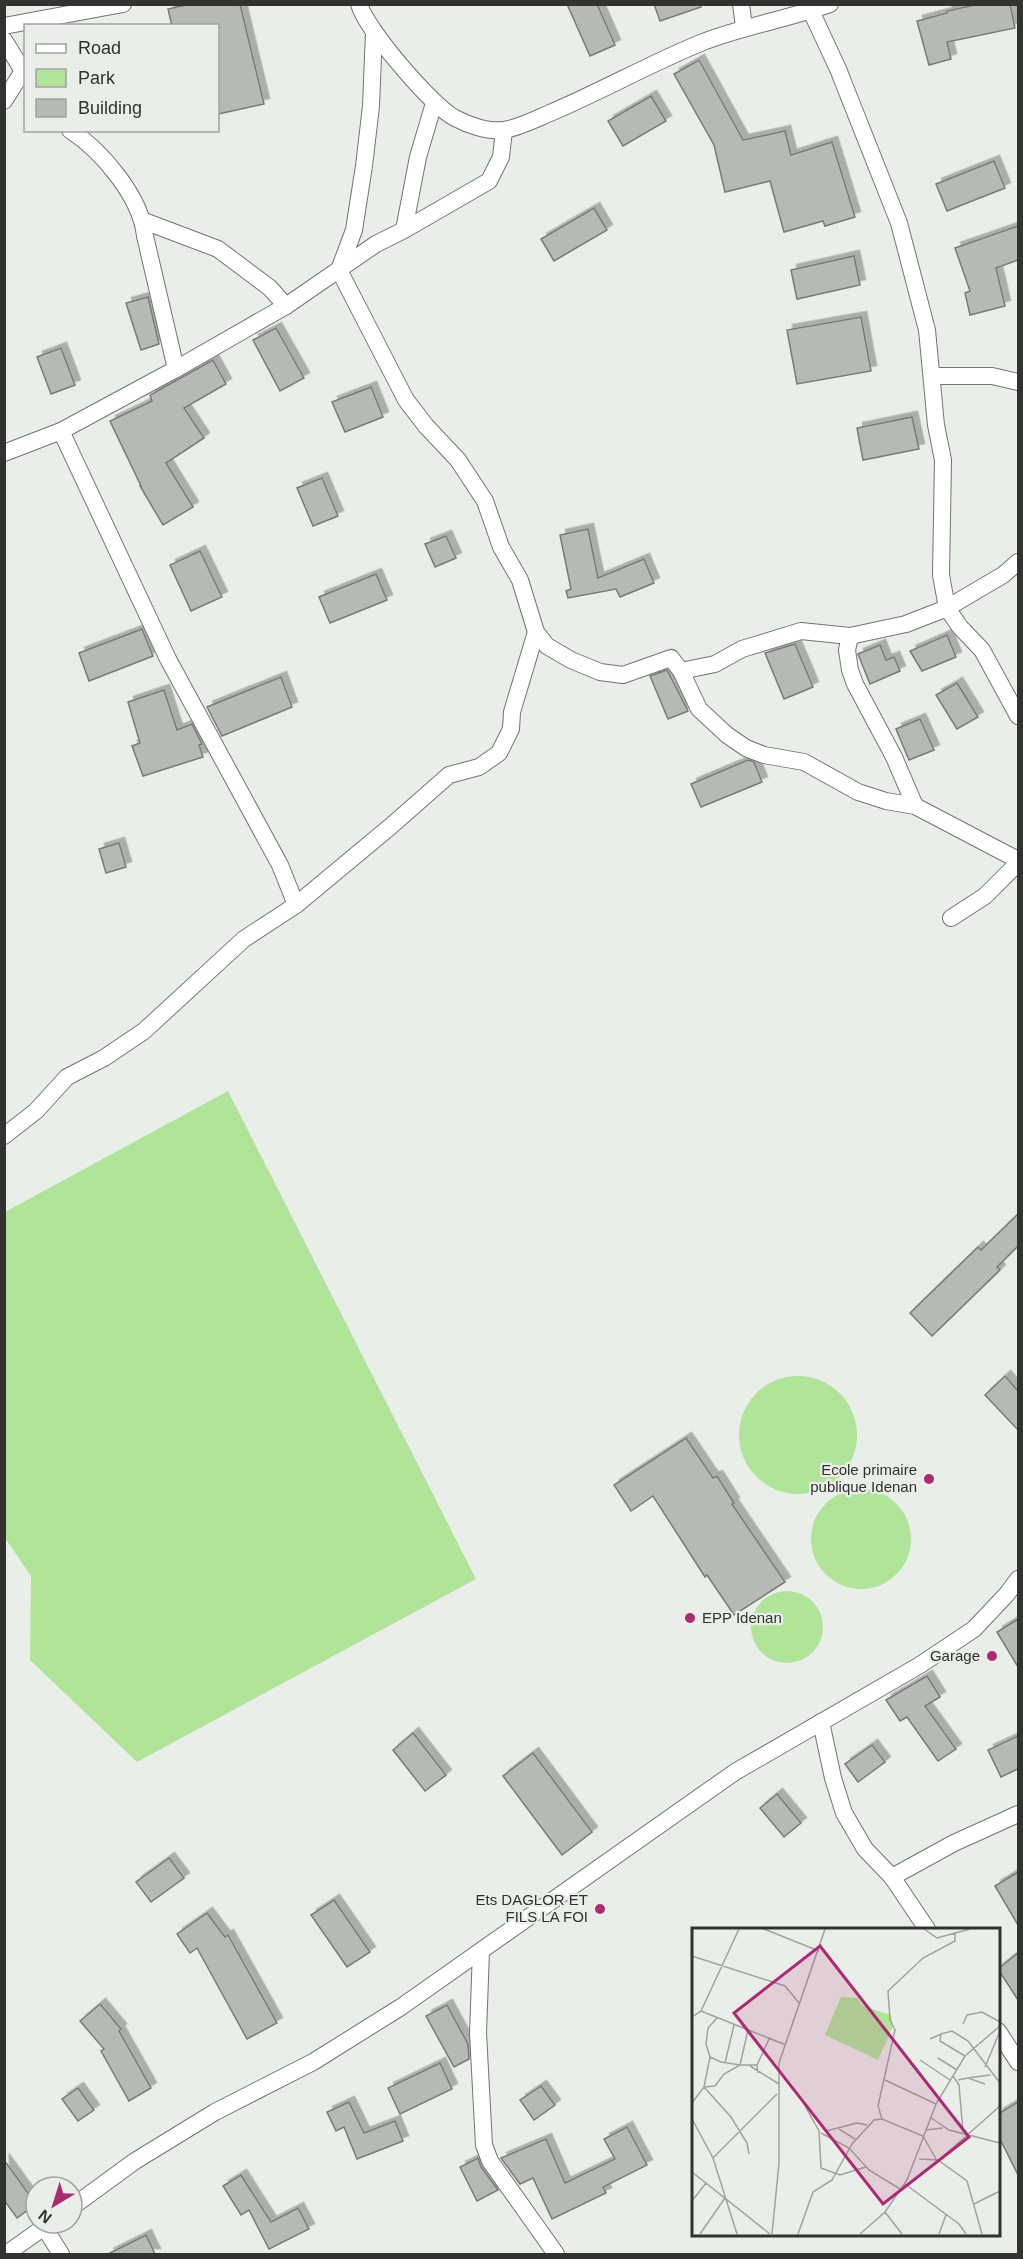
<svg xmlns="http://www.w3.org/2000/svg" width="1023" height="2259" font-family="Helvetica,sans-serif">
  <style>
    .green { fill: #b0e599 }
    .building { fill: #b6bab4; stroke: #787c77; stroke-width: 1.5; filter: url(#shadow) }
    .lines { fill: none; stroke-linecap: round; stroke-linejoin: round }
    .minor-casing { stroke: #717570; stroke-width: 18 }
    .minor { stroke: #fff; stroke-width: 16 }
    .poi-dot { fill: #ad2972; stroke: #e9eee8; stroke-width: 2 }
    .labels { text-anchor: middle; stroke-width: 4.5; stroke-linejoin: round; paint-order: stroke }
    .poi-label { font-size: 15px; fill: #323331; stroke: #e9eee8; text-anchor: end }
    .inset-road { fill: none; stroke: #a0a39f; stroke-width: 1.5 }
    .view { fill: #ad2972; fill-opacity: 0.15; stroke: #ad2972; stroke-width: 3 }
    .inset-edge { fill: none; stroke: #323331; stroke-width: 3 }
  </style>
  <defs>
    <filter id="shadow"><feDropShadow dx="5.5" dy="-5.5" stdDeviation="0" flood-color="#0004"/></filter>
  </defs>
  <rect width="100%" height="100%" fill="#e9eee8"/>
  <g class="green">
    <polygon points="228,1091 476,1579 137,1762 30,1660 31,1576 5,1538 5,1212"/>
    <circle cx="798" cy="1435" r="59"/>
    <circle cx="861" cy="1539" r="50"/>
    <circle cx="787" cy="1627" r="36"/>
  </g>
  <g class="building">
    <polygon points="190,4 240,4 264,104 218,114 218,26 172,26 168,9"/>
    <polygon points="567,4 597,4 615,45 590,56"/>
    <polygon points="654,4 701,4 701,7 660,21"/>
    <polygon points="979,4 1010,4 1015,28 947,42 951,59 929,65 917,21 947,13 947,11"/>
    <polygon points="699,60 743,140 785,131 791,155 832,142 855,217 825,226 823,221 784,232 770,181 725,192 714,145 674,74"/>
    <polygon points="651,96 666,121 623,146 608,121"/>
    <polygon points="994,161 1005,188 947,211 936,184"/>
    <polygon points="594,208 607,230 554,261 541,239"/>
    <polygon points="1018,226 1018,260 996,268 1005,306 970,315 965,293 970,291 955,248"/>
    <polygon points="854,256 860,285 797,299 791,270"/>
    <polygon points="148,297 159,344 141,350 126,303"/>
    <polygon points="861,317 871,371 797,384 787,330"/>
    <polygon points="276,328 304,378 280,391 253,340"/>
    <polygon points="61,348 75,385 51,394 37,357"/>
    <polygon points="213,360 226,384 184,408 204,438 166,463 193,507 163,525 140,486 141,486 110,421 152,401 150,395"/>
    <polygon points="371,387 383,417 345,432 332,402"/>
    <polygon points="912,417 919,449 863,460 857,428"/>
    <polygon points="322,478 338,516 313,526 297,488"/>
    <polygon points="588,529 598,578 644,559 654,583 620,597 616,589 568,598 566,591 571,589 560,535"/>
    <polygon points="446,536 456,558 435,567 425,544"/>
    <polygon points="200,551 222,597 191,611 170,565"/>
    <polygon points="376,574 387,600 330,623 319,597"/>
    <polygon points="142,629 153,656 89,681 79,653"/>
    <polygon points="947,635 956,657 922,671 910,651"/>
    <polygon points="795,644 813,687 784,699 765,653"/>
    <polygon points="880,645 886,660 894,657 900,671 870,684 858,654"/>
    <polygon points="667,670 688,711 668,719 650,676"/>
    <polygon points="281,677 292,707 222,736 207,707"/>
    <polygon points="957,683 978,717 957,729 936,695"/>
    <polygon points="164,690 177,730 192,724 202,744 199,745 203,757 143,776 132,746 140,743 128,702"/>
    <polygon points="920,719 934,750 909,760 896,729"/>
    <polygon points="748,760 754,762 762,782 701,807 691,784"/>
    <polygon points="119,843 126,867 106,873 99,849"/>
    <polygon points="1018,1214 1018,1246 997,1267 1000,1270 932,1336 910,1313 978,1247 981,1250"/>
    <polygon points="1005,1376 1018,1391 1018,1430 985,1395"/>
    <polygon points="686,1438 713,1478 717,1476 734,1503 732,1504 785,1582 734,1615 707,1575 705,1577 653,1496 631,1511 614,1485"/>
    <polygon points="1018,1619 1018,1667 997,1632"/>
    <polygon points="927,1676 940,1697 925,1706 956,1749 938,1761 907,1717 900,1721 886,1700"/>
    <polygon points="413,1733 446,1775 425,1791 393,1750"/>
    <polygon points="1018,1736 1018,1769 1001,1777 988,1750"/>
    <polygon points="872,1745 885,1762 858,1782 845,1764"/>
    <polygon points="533,1753 592,1832 562,1855 503,1776"/>
    <polygon points="777,1794 801,1823 784,1837 760,1808"/>
    <polygon points="169,1858 184,1878 151,1902 136,1882"/>
    <polygon points="1018,1872 1018,1925 995,1886"/>
    <polygon points="334,1900 370,1952 347,1967 311,1915"/>
    <polygon points="207,1913 225,1937 228,1935 277,2023 247,2039 197,1948 190,1953 177,1934"/>
    <polygon points="1018,1953 1018,2000 998,1969"/>
    <polygon points="100,2004 121,2029 119,2031 151,2088 129,2101 101,2051 104,2049 80,2021"/>
    <polygon points="447,2005 468,2044 469,2059 454,2067 426,2016"/>
    <polygon points="440,2063 452,2089 400,2114 388,2088"/>
    <polygon points="541,2086 555,2105 534,2120 520,2100"/>
    <polygon points="78,2088 94,2110 78,2121 62,2099"/>
    <polygon points="349,2102 364,2133 395,2121 403,2141 357,2159 344,2127 336,2131 327,2112"/>
    <polygon points="1018,2102 1018,2175 998,2135 998,2114"/>
    <polygon points="627,2127 647,2165 603,2187 606,2193 552,2219 533,2178 520,2184 501,2158 546,2139 565,2183 615,2159 604,2139"/>
    <polygon points="478,2158 481,2167 498,2190 477,2201 460,2167"/>
    <polygon points="4,2160 36,2204 17,2218 4,2200"/>
    <polygon points="241,2175 271,2222 298,2208 309,2229 269,2249 249,2210 241,2215 223,2186"/>
    <polygon points="146,2235 155,2254 108,2254"/>
  </g>
  <g class="lines">
    <defs>
      <g id="minor">
        <path d="M359,4C366,29 432,106 455,118C468,125 488,132 503,130C516,129 538,118 550,113C602,91 651,63 703,42C744,26 788,19 830,4"/>
        <polyline points="741,4 744,27"/>
        <polyline points="811,11 838,69 899,223 927,330 936,425 943,460 941,575 947,608 960,627 982,650 1018,716"/>
        <polyline points="4,26 123,4"/>
        <polyline points="374,32 371,106 364,166 354,230 339,270 406,400 426,426 458,460 485,501 501,547 520,580 536,632 547,646 571,660 600,672 623,675 671,658 681,671 699,709 727,735 746,748 764,755 804,762 858,792 886,801 915,806 1018,860"/>
        <polyline points="4,40 26,76"/>
        <polyline points="4,101 23,71"/>
        <path d="M70,130C102,151 141,197 145,236L176,369"/>
        <polyline points="144,221 218,249 270,288 286,306"/>
        <polyline points="404,230 418,157 434,103"/>
        <polyline points="932,376 992,376 1018,382"/>
        <polyline points="61,431 168,659 280,865 296,905"/>
        <polyline points="4,453 61,431 176,369 286,306 376,244 404,230 489,181 501,157 504,130"/>
        <polyline points="850,636 847,650 850,670 855,684 894,757 915,806"/>
        <polyline points="681,671 715,664 742,649 801,631 850,636 906,624 947,608 1003,575 1018,562"/>
        <polyline points="951,918 985,896 1018,863"/>
        <polyline points="4,1136 36,1111 67,1077 104,1058 144,1031 244,939 296,905 391,826 449,775 479,767 499,753 511,729 512,712 536,632"/>
        <polyline points="821,1722 833,1778 844,1813 865,1849 892,1877 927,1929"/>
        <polyline points="892,1877 954,1843 1018,1814"/>
        <polyline points="481,1951 478,2033 484,2145 490,2161 556,2254"/>
        <polyline points="998,2031 1018,2062"/>
        <polyline points="72,2207 135,2161 215,2112 313,2062 401,2007 735,1772 920,1665 974,1629 1007,1594 1018,1579"/>
        <polyline points="44,2227 61,2254"/>
        <polyline points="6,2254 50,2223"/>
      </g>
    </defs>
    <use href="#minor" class="minor-casing"/>
    <use href="#minor" class="minor"/>
  </g>
  <g class="poi-dot">
    <circle cx="929" cy="1479" r="6"/>
    <circle cx="690" cy="1618" r="6"/>
    <circle cx="992" cy="1656" r="6"/>
    <circle cx="600" cy="1909" r="6"/>
  </g>
  <g class="labels">
    <g class="poi-label">
      <text x="917" y="1475">Ecole primaire<tspan x="917" dy="17">publique Idenan</tspan></text>
      <text x="702" y="1623" text-anchor="start">EPP Idenan</text>
      <text x="980" y="1661">Garage</text>
      <text x="588" y="1905">Ets DAGLOR ET<tspan x="588" dy="17">FILS LA FOI</tspan></text>
    </g>
  </g>
  <g transform="translate(692 1928)">
    <rect width="308" height="308" fill="#e9eee8"/>
    <path d="M149,69L165,70L171,78L199,87L201,98L186,132L133,107Z" fill="#b0e599"/>
    <path class="inset-road" d="M72,1L127,23M232,1L245,10L278,1M0,28L93,58L108,76M9,83L94,117M0,89L9,83L47,1M25,90L16,100L14,116L18,129L29,134L48,137L56,102M271,96L275,87L290,84L308,94M249,106L260,103L276,113L308,155M238,111L249,106L248,113L273,128M246,130L265,142M228,132L258,152M33,135L42,97M58,138L87,156M293,139L308,103M66,145L65,137L78,109M261,148L267,157L271,204M276,150L298,147M193,152L244,176M266,152L276,150L293,156M12,159L39,189L55,215L57,226M12,159L23,158L32,146L48,137H65M0,175L12,159L18,129M113,178L127,203L129,240L148,247L174,239M238,189L257,202L308,215M0,191L21,230L45,306M190,191L186,178L203,102L198,92L196,63L231,30L263,13V4M147,201L163,211M233,202L251,200M134,203L165,195L175,197M129,205L157,220L177,242L208,261M21,230L85,166M227,231L246,232L275,253L290,306M247,232L308,178M0,244L78,306M213,256L267,296L274,306M0,273L14,255M282,276L308,263M193,284L210,306M8,306L33,270M80,306L87,235V135L133,1M106,306L121,264L140,252L160,216L182,192L190,191L231,208L244,231M168,306L193,284L215,252L244,176L273,128L308,98M247,306L254,287"/>
    <path class="view" d="M128,18L277,209L191,276L42,85Z"/>
    <rect width="308" height="308" class="inset-edge"/>
  </g>
  <rect width="1023" height="2259" fill="none" stroke="#323331" stroke-width="12"/>
  <rect x="24" y="24" width="195" height="108" fill="#e9eee8" stroke="#a0a39f" stroke-width="1.5"/>
  <rect x="36" y="44" width="30" height="9" fill="#ffffff" stroke="#a0a39f" stroke-width="1.5"/>
  <text x="78" y="54" font-size="18" fill="#323331">Road</text>
  <rect x="36" y="69" width="30" height="18" fill="#b0e599" stroke="#a0a39f" stroke-width="1.5"/>
  <text x="78" y="84" font-size="18" fill="#323331">Park</text>
  <rect x="36" y="99" width="30" height="18" fill="#b6bab4" stroke="#a0a39f" stroke-width="1.5"/>
  <text x="78" y="114" font-size="18" fill="#323331">Building</text>
  <g transform="translate(54 2205) rotate(218)"><circle r="28" fill="#e9eee8" stroke="#a0a39f" stroke-width="1.5"/>
  <path d="M0-4.5L10 22L0 15L-10 22Z" fill="#ad2972"/>
  <text y="-9" font-size="16" font-weight="bold" text-anchor="middle" fill="#323331">N</text>
  </g>
</svg>
